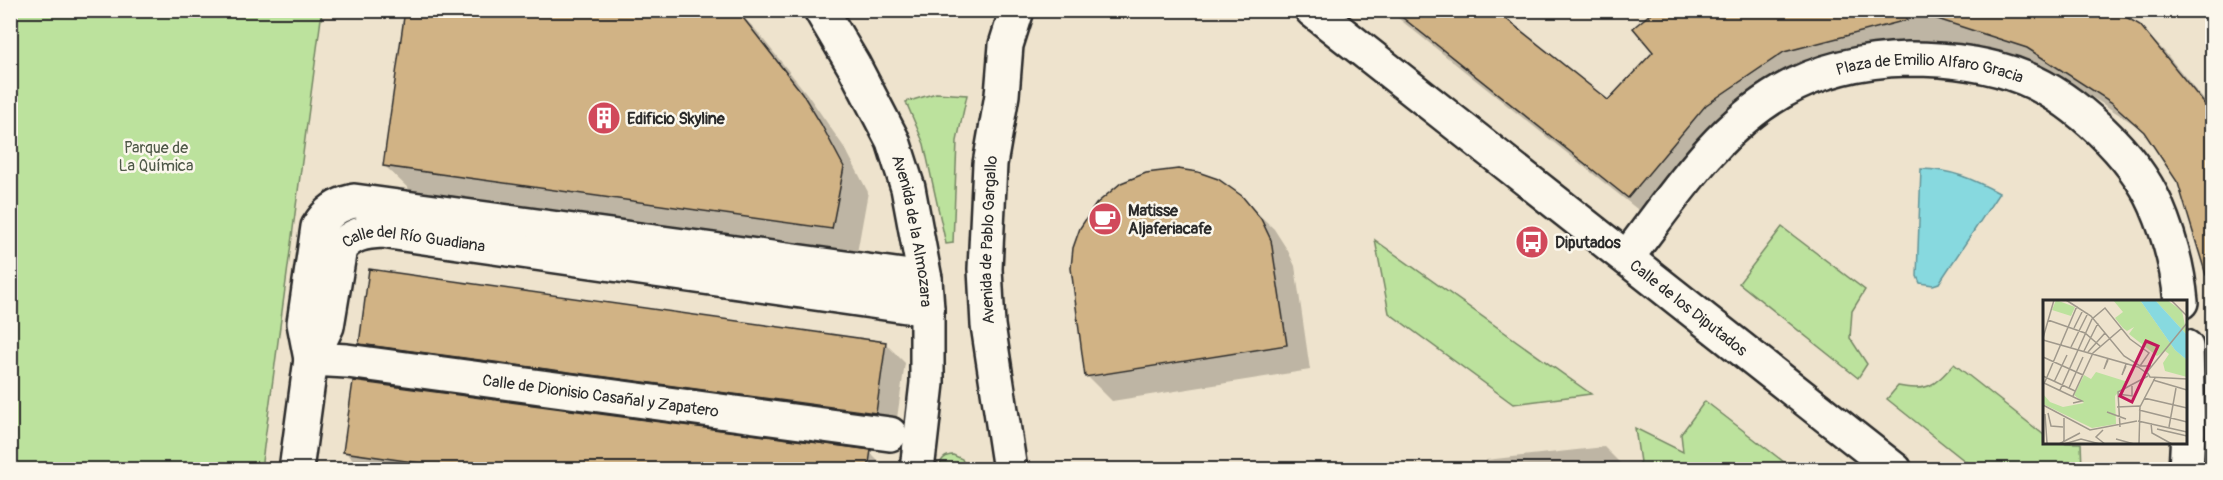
<svg xmlns="http://www.w3.org/2000/svg" width="2223" height="480" font-family="Pangolin,sans-serif">
  <style>
    .green { fill: #bce29d; stroke: #748664; stroke-width: 1.5 }
    .water { fill: #87d9df; stroke: #629397; stroke-width: 1.5 }
    .shadow { fill: #0003 }
    .building { fill: #d1b385; stroke: #2b2b2b; stroke-width: 1.5 }
    .lines { fill: none; stroke-linecap: round; stroke-linejoin: round }
    .street-casing { stroke: #2b2b2b; stroke-width: 38 }
    .secondary-casing { stroke: #2b2b2b; stroke-width: 38 }
    .street { stroke: #fbf7ec; stroke-width: 33 }
    .secondary { stroke: #fbf7ec; stroke-width: 33 }
    .labels { text-anchor: middle; stroke-width: 5; stroke-linejoin: round; paint-order: stroke }
    .street-label { font-size: 16px; fill: #2b2b2b; stroke: #fbf7ec }
    .poi-label { font-size: 16px; font-weight: bold; fill: #2b2b2b; stroke: #fbf7ec; text-anchor: start }
    .park-label { font-size: 16px; fill: #4f5948; stroke: #fbf7ec }
    .inset-road { fill: none; stroke: #a0998c; stroke-width: 1.5 }
    .view { fill: #c2185b; fill-opacity: 0.15; stroke: #c2185b; stroke-width: 3 }
    .inset-edge { fill: none; stroke: #2b2b2b; stroke-width: 3 }
  </style>
  <rect width="100%" height="100%" fill="#eee3cd"/>
  <filter id="ink" filterUnits="userSpaceOnUse"><feTurbulence type="fractalNoise" baseFrequency=".0167" numOctaves="2"/><feDisplacementMap in="SourceGraphic" scale="12" xChannelSelector="R" yChannelSelector="G"/><feConvolveMatrix kernelMatrix="1 2 1 2 8 2 1 2 1" color-interpolation-filters="sRGB"/></filter>
  <g filter="url(#ink)">
    <g class="green">
      <polygon points="10,11 322,11 261,469 11,469"/>
      <polygon points="936,93 967,95 957,141 953,243 946,244 924,144 906,102"/>
      <polygon points="1782,227 1865,290 1852,311 1850,338 1867,364 1858,378 1739,283"/>
      <polygon points="1375,240 1591,394 1513,404 1389,313"/>
      <path d="M1954,364L2044,435V442L2081,443L2082,469H1975L1887,399L1898,386C1928,392 1934,386 1954,364Z"/>
      <polygon points="1705,401 1793,469 1641,469 1635,428 1683,452 1681,434"/>
      <path d="M953,455L962,459L966,469H939C940,461 944,455 953,455Z"/>
    </g>
    <path class="water" d="M1921,169C1950,169 1973,179 1999,193L1939,283L1933,285L1920,283L1917,276Z"/>
    <g class="shadow">
      <polygon points="736,10 755,29 807,94 846,150 868,192 857,253 410,190 385,166"/>
      <polygon points="1388,10 1492,10 1608,102 1655,52 1657,10 2111,10 2139,26 2164,51 2212,110 2212,292 2179,183 2148,136 2137,126 2053,72 1989,51 1808,75 1652,221"/>
      <polygon points="1248,204 1274,229 1288,251 1295,266 1310,370 1112,401 1087,376"/>
      <polygon points="360,343 885,343 905,363 895,432 380,363"/>
      <polygon points="1604,447 1627,470 1421,470 1486,462 1486,460"/>
      <polygon points="345,451 870,452 888,470 363,470"/>
    </g>
    <g class="building">
      <polygon points="405,10 737,10 802,93 821,124 844,167 832,229 383,166"/>
      <polygon points="1393,10 1495,10 1608,100 1653,52 1633,28 1655,10 1906,10 1907,20 1784,52 1706,105 1628,198"/>
      <polygon points="1929,10 2114,10 2140,25 2212,113 2212,274 2206,275 2178,183 2144,132 2111,102 2027,48 1928,16"/>
      <polygon points="1178,169 1198,172 1218,179 1242,196 1261,219 1271,240 1287,345 1085,377 1071,268 1073,248 1080,228 1096,204 1121,183 1146,173"/>
      <polygon points="369,269 886,342 876,413 359,344"/>
      <polygon points="353,381 871,450 868,470 469,470 343,452"/>
    </g>
    <g class="lines">
      <defs>
        <g id="street">
          <path id="s1" d="M1627,257C1673,198 1715,130 1781,92C1819,70 1865,60 1908,59C1947,59 1987,63 2024,78C2074,98 2134,155 2156,205C2169,235 2178,269 2181,302"/>
          <polyline points="2186,347 2188,432 2186,470"/>
          <path d="M311,359L304,323L318,227C327,212 337,205 354,201L925,279"/>
          <path id="s2" d="M311,359L347,361L890,434"/>
          <path id="s3" d="M296,470L311,359L327,326L340,248C352,234 364,232 382,231L927,309"/>
        </g>
        <g id="secondary">
          <path id="s4" d="M821,10L854,66L893,141L908,188L925,279L927,309V383L917,470"/>
          <path id="s5" d="M1312,10L1895,470"/>
          <path id="s6" d="M1010,470L988,325L985,269L990,164L1002,95L1006,45L1017,10"/>
        </g>
      </defs>
      <use href="#street" class="street-casing"/>
      <use href="#secondary" class="secondary-casing"/>
      <use href="#street" class="street"/>
      <use href="#secondary" class="secondary"/>
    </g>
  </g>
  <defs>
    <symbol id="building-disc" viewBox="-11 -11 22 22"><circle r="9.5" fill="#d1495b" stroke="#fbf7ec"/><path d="M-4-6H4V6H1V3H-1V6H-4ZM-2.5-4.3h1.7v1.8h-1.7ZM.8-4.3h1.7v1.8H.8ZM-2.5-1h1.7V.8h-1.7ZM.8-1h1.7V.8H.8Z" fill="#fff"/></symbol>
    <symbol id="cafe-disc" viewBox="-11 -11 22 22"><circle r="9.5" fill="#d1495b" stroke="#fbf7ec"/><path d="M-5.5-4.5H6V0H3Q3 3.5 0 3.5H-2.5Q-5.5 3.5-5.5 0ZM3-3.2v2h1.7v-2ZM-6 4.5H4V6H-6Z" fill="#fff"/></symbol>
    <symbol id="bus-disc" viewBox="-11 -11 22 22"><circle r="9.5" fill="#d1495b" stroke="#fbf7ec"/><path d="M-5-6H5V4H4V6H2V4H-2V6H-4V4H-5ZM-3.5-4V0h7V-4ZM-3.5 1.2v1.5H-2V1.2ZM2 1.2v1.5H3.5V1.2Z" fill="#fff"/></symbol>
  </defs>
  <g fill-rule="evenodd">
    <use href="#building-disc" x="585" y="99" width="38" height="38"/>
    <use href="#cafe-disc" x="1086" y="200" width="38" height="38"/>
    <use href="#bus-disc" x="1513" y="223" width="38" height="38"/>
  </g>
  <g class="labels">
    <g class="street-label">
      <text dy="6" stroke="none"><textPath href="#s1" startOffset="382">Plaza de Emilio Alfaro Gracia</textPath></text>
      <text dy="6" stroke="none"><textPath href="#s4" startOffset="242">Avenida de la Almozara</textPath></text>
      <text dy="6" stroke="none"><textPath href="#s6" startOffset="232">Avenida de Pablo Gargallo</textPath></text>
      <text dy="6" stroke="none"><textPath href="#s3" startOffset="306">Calle del Río Guadiana</textPath></text>
      <text dy="6" stroke="none"><textPath href="#s5" startOffset="480">Calle de los Diputados</textPath></text>
      <text dy="6" stroke="none"><textPath href="#s2" startOffset="292">Calle de Dionisio Casañal y Zapatero</textPath></text>
    </g>
    <g class="poi-label">
      <text x="627" y="124">Edificio Skyline</text>
      <text x="1128" y="216">Matisse<tspan x="1128" dy="18">Aljaferiacafe</tspan></text>
      <text x="1555" y="248">Diputados</text>
    </g>
    <g class="park-label">
      <text x="156" y="153">Parque de<tspan x="156" dy="18">La Química</tspan></text>
    </g>
  </g>
  <g transform="translate(2043 300)">
    <rect width="144" height="144" fill="#eee3cd"/>
    <path d="M13,0L32,7L28,16L9,10ZM70,0H97L132,50L144,60V77L122,71L120,63L126,54L122,51L114,56L86,34L91,27L84,31L80,28L72,18L80,12ZM112,0H124L139,11L144,35ZM53,72L85,82L72,96L73,124L49,128L0,104V94L7,102L20,107L41,103L31,95L41,75L48,79Z" fill="#bce29d"/>
    <path d="M97,0H112L144,35V60L132,50Z" fill="#87d9df"/>
    <path class="inset-road" d="M23,0L48,16L81,56L97,66H108M128,0L144,16M5,20L42,33L57,46M144,23L104,72L107,77L144,79M31,28L40,10M0,38L11,0M0,40L95,67L105,74M28,47L45,13M41,51L55,23M45,52L62,33M0,57L40,75M65,60L61,69L65,58M83,66L79,75L83,64M97,66L106,53L102,50M0,76L32,91M110,80L144,90M11,82L24,55M1,83L39,101L30,103M1,84L34,6M26,88L40,57M17,90L49,19L62,8L87,39L102,50M75,94L89,96V84M30,96L50,53L79,28M101,98L144,108M0,105L47,130L94,121M74,107L97,106M96,110L144,122M64,112L83,119M5,113L8,126L20,127M2,114L4,143M95,121L144,132M108,123L109,133L129,144M77,127L75,92L105,76M126,127L133,88M114,129L144,136M60,130L53,137L62,144M73,139L91,144M21,142V118M16,144L37,133M21,144L38,139L57,144M96,144L97,107L112,78"/>
    <path class="view" d="M103,41L115,46L89,102L77,96Z"/>
    <rect width="144" height="144" class="inset-edge"/>
  </g>
  <rect width="2223" height="480" fill="none" stroke="#fbf7ec" stroke-width="36"/>
  <rect x="18" y="18" width="2187" height="444" fill="none" stroke="#2b2b2b" stroke-width="2" filter="url(#ink)"/>
</svg>
